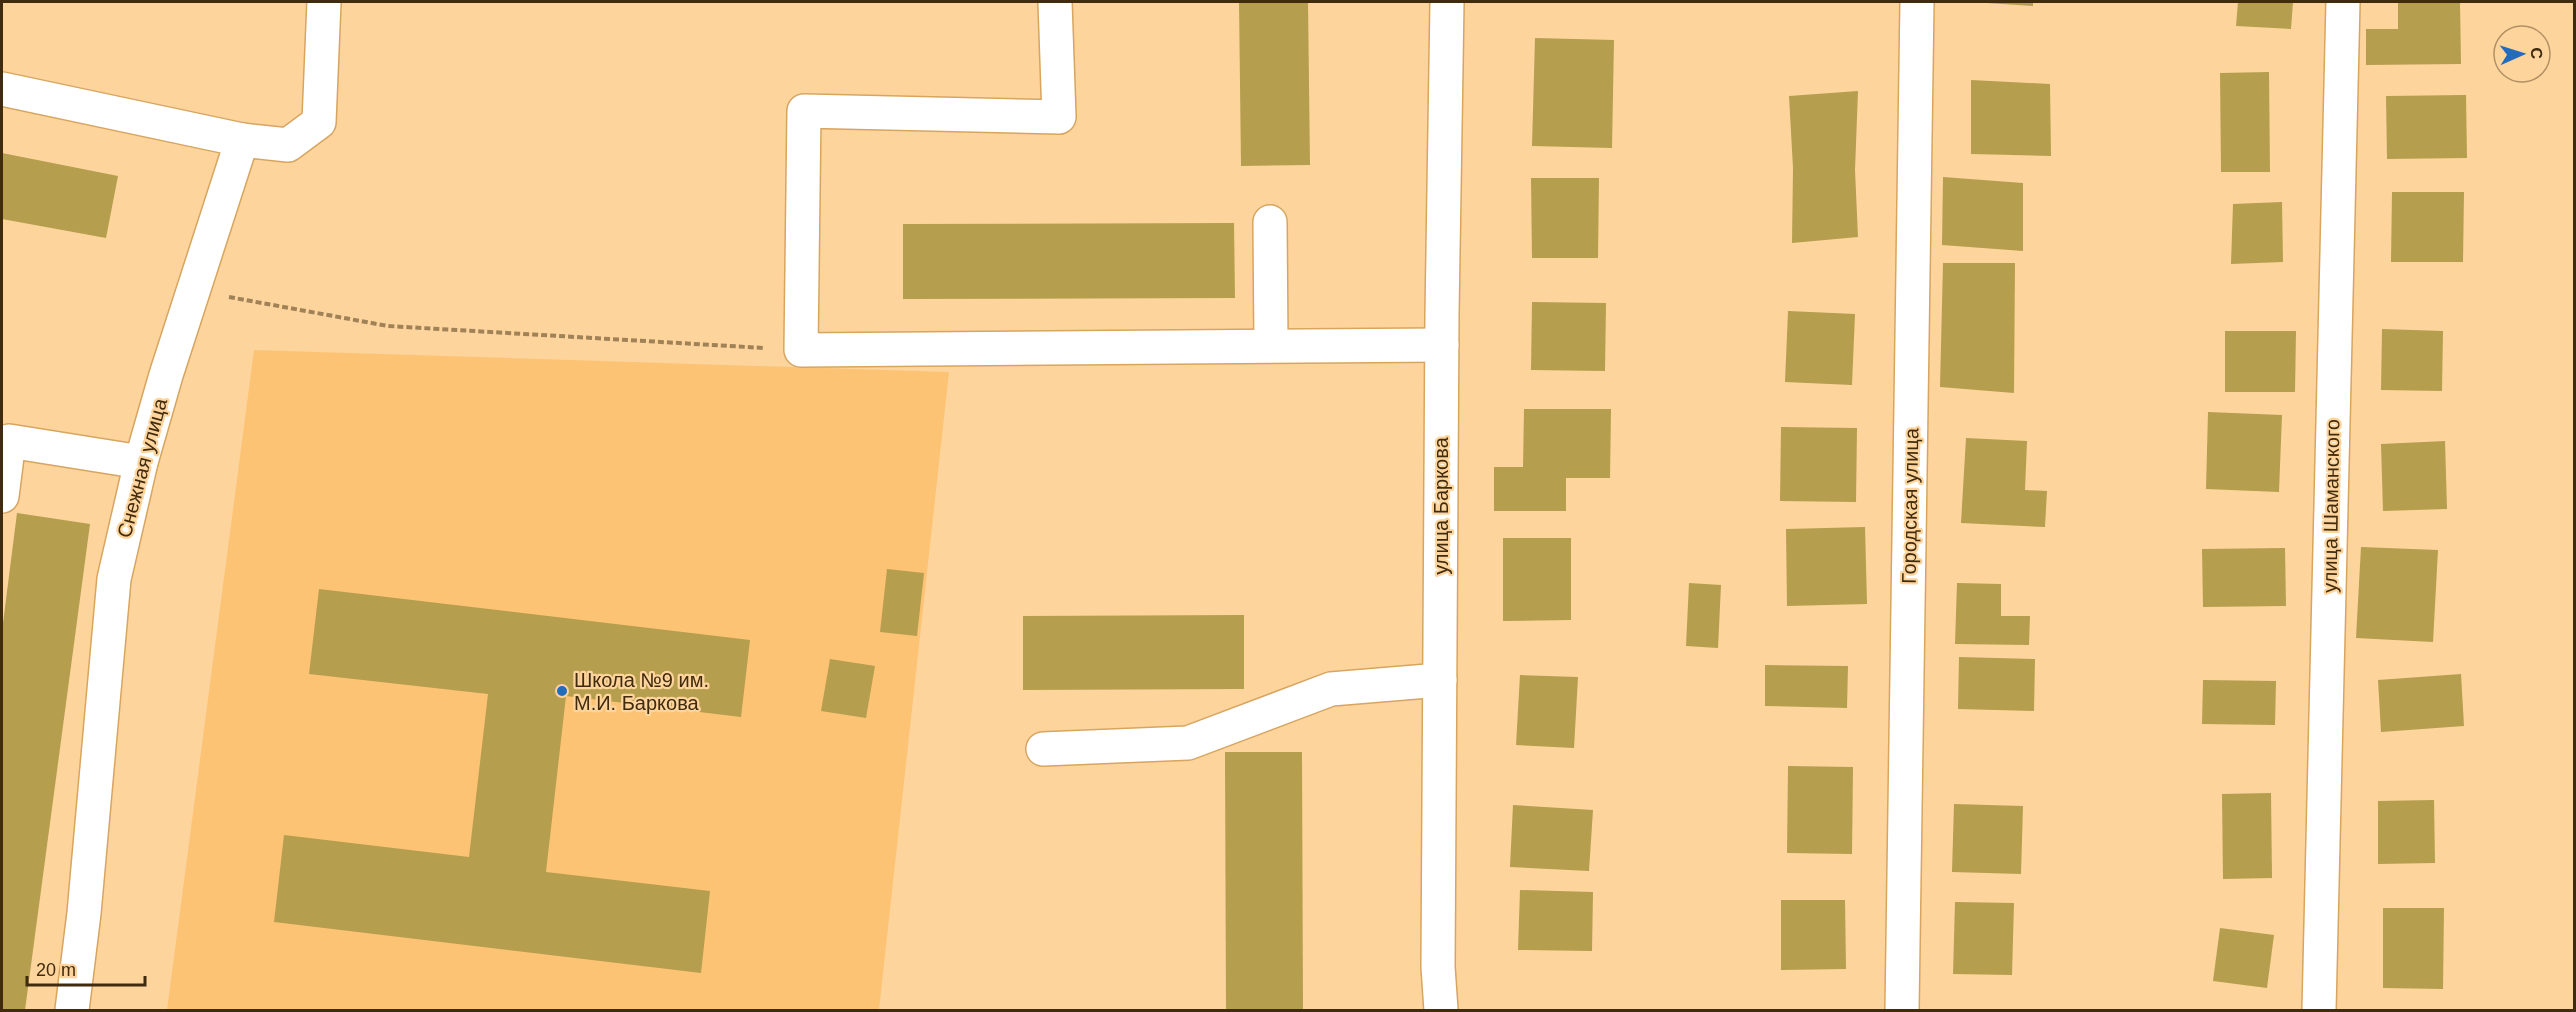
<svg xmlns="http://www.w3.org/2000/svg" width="2576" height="1012" font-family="Arial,sans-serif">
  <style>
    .built { fill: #fcc375 }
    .building { fill: #b59e4e }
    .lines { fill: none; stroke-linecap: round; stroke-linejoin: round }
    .minor-casing { stroke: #d7a55f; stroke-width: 36 }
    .major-casing { stroke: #d7a55f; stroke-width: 36 }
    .path { stroke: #a18257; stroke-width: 4; stroke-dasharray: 6 3; stroke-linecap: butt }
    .minor { stroke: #fff; stroke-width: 33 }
    .major { stroke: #fff; stroke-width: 33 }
    .poi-dot { fill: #236cbc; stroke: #fed49d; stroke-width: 2 }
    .labels { text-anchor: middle; stroke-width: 4.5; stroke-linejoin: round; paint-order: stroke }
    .street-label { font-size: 20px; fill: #402b0e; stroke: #fed49d }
    .poi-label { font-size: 20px; fill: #402b0e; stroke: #fed49d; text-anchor: start }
  </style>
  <rect width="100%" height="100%" fill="#fed49d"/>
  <polygon class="built" points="254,350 949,372 879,1010 167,1010"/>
  <g class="building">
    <polygon points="1239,2 1308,2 1310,165 1241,166"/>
    <polygon points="1987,2 2033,2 2033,6 1987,3"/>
    <polygon points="2238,2 2293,2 2291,29 2236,26"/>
    <polygon points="2398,2 2460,2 2461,64 2366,65 2366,29 2398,29"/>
    <polygon points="1535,38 1614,40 1612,148 1532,146"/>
    <polygon points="2269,72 2270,172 2221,172 2220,73"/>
    <polygon points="1971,80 2050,84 2051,156 1971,154"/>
    <polygon points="1858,91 1855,170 1858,237 1792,243 1793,168 1789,96"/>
    <polygon points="2466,95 2467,158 2387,159 2386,96"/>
    <polygon points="2,153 118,176 106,238 2,219"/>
    <polygon points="1943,177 2023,183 2023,251 1942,245"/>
    <polygon points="1531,178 1599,178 1598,258 1532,258"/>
    <polygon points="2392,192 2464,192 2463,262 2391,262"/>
    <polygon points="2282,202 2283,262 2231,264 2233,204"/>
    <polygon points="1234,223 1235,298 903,299 903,224"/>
    <polygon points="1943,263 2015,263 2014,393 1940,387"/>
    <polygon points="1532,302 1606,303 1605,371 1531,370"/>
    <polygon points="1788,311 1855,314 1852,385 1785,382"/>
    <polygon points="2382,329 2443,331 2442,391 2381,390"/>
    <polygon points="2225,331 2296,331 2295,392 2225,392"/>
    <polygon points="1524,409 1611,409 1610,478 1566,478 1566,511 1494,511 1494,467 1523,467"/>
    <polygon points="2208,412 2282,415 2279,492 2206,489"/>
    <polygon points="1781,427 1857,428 1856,502 1780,501"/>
    <polygon points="1966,438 2027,441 2025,490 2047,491 2045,527 1961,523"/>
    <polygon points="2445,441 2447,509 2383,511 2381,444"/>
    <polygon points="17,513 90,524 25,1010 2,1010 2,631"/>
    <polygon points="1865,527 1867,604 1787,606 1786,529"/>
    <polygon points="1503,538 1571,538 1571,620 1503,621"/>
    <polygon points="2361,547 2438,550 2433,642 2356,638"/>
    <polygon points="2285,548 2286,606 2203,607 2202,549"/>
    <polygon points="887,569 924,573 917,636 880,632"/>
    <polygon points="1689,583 1721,585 1718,648 1686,646"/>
    <polygon points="1957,583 2001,584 2001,616 2030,616 2029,645 1955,644"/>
    <polygon points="319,589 750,640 741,717 566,696 546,872 710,891 701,973 274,922 284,835 469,857 488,694 309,674"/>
    <polygon points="1244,615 1244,689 1023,690 1023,616"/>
    <polygon points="1959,657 2035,659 2034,711 1958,709"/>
    <polygon points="830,659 875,666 866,718 821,711"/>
    <polygon points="1765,665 1848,666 1847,708 1765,706"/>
    <polygon points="2461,674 2464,726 2381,732 2378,680"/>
    <polygon points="1520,675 1578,677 1574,748 1516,745"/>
    <polygon points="2203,680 2276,681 2275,725 2202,724"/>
    <polygon points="1225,752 1302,752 1303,1010 1226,1010"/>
    <polygon points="1788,766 1853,767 1852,854 1787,853"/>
    <polygon points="2271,793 2272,878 2223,879 2222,794"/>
    <polygon points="2434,800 2435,863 2378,864 2378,801"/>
    <polygon points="1954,804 2023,806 2021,874 1952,872"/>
    <polygon points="1513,805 1593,810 1589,871 1510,867"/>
    <polygon points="1520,890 1593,892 1592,951 1518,950"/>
    <polygon points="1781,900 1845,900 1846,969 1781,970"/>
    <polygon points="1955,902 2014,903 2012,975 1953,974"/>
    <polygon points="2383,908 2444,908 2443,989 2383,988"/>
    <polygon points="2220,928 2274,935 2267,988 2213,981"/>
  </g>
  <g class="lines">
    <defs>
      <g id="minor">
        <polyline points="1055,2 1059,117 804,111 801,350 1442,345"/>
        <polyline points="2,89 242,140"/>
        <polyline points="1270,222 1271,344"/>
        <polyline points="2,496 9,441 141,462"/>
        <polyline points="1043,749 1188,743 1331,689 1440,680"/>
        <polyline points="72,1010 84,913 114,579 141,462 166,375 242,140 288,145 319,122 324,2"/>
        <polyline points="1902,1010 1917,2"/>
        <polyline points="2319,1010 2343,2"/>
      </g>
      <polyline id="major" points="1441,1010 1438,967 1442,315 1447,2"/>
    </defs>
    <use href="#minor" class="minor-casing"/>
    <use href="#major" class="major-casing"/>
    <polyline class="path" points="229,297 388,326 764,348"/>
    <use href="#minor" class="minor"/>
    <use href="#major" class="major"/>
  </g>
  <circle class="poi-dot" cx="562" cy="691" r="6"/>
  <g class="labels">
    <g class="street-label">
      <text transform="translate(142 468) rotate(-75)" y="7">Снежная улица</text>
      <text transform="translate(1441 506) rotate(-90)" y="7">улица Баркова</text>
      <text transform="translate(1910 506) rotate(-89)" y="7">Городская улица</text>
      <text transform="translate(2331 506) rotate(-89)" y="7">улица Шаманского</text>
    </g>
    <g class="poi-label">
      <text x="574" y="687">Школа №9 им.<tspan x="574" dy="23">М.И. Баркова</tspan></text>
    </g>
  </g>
  <rect width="2576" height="1012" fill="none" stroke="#402b0e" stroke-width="6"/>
  <g transform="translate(2522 54) rotate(87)"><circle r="28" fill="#fed49d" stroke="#b29064" stroke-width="1.5"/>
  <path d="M0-4.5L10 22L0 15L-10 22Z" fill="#236cbc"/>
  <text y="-9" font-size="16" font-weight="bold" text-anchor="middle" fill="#402b0e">С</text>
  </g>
  <path d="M27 976v9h118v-9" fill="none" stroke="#402b0e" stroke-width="3"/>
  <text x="36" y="976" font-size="18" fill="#402b0e" stroke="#fed49d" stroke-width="4.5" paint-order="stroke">20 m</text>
</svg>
